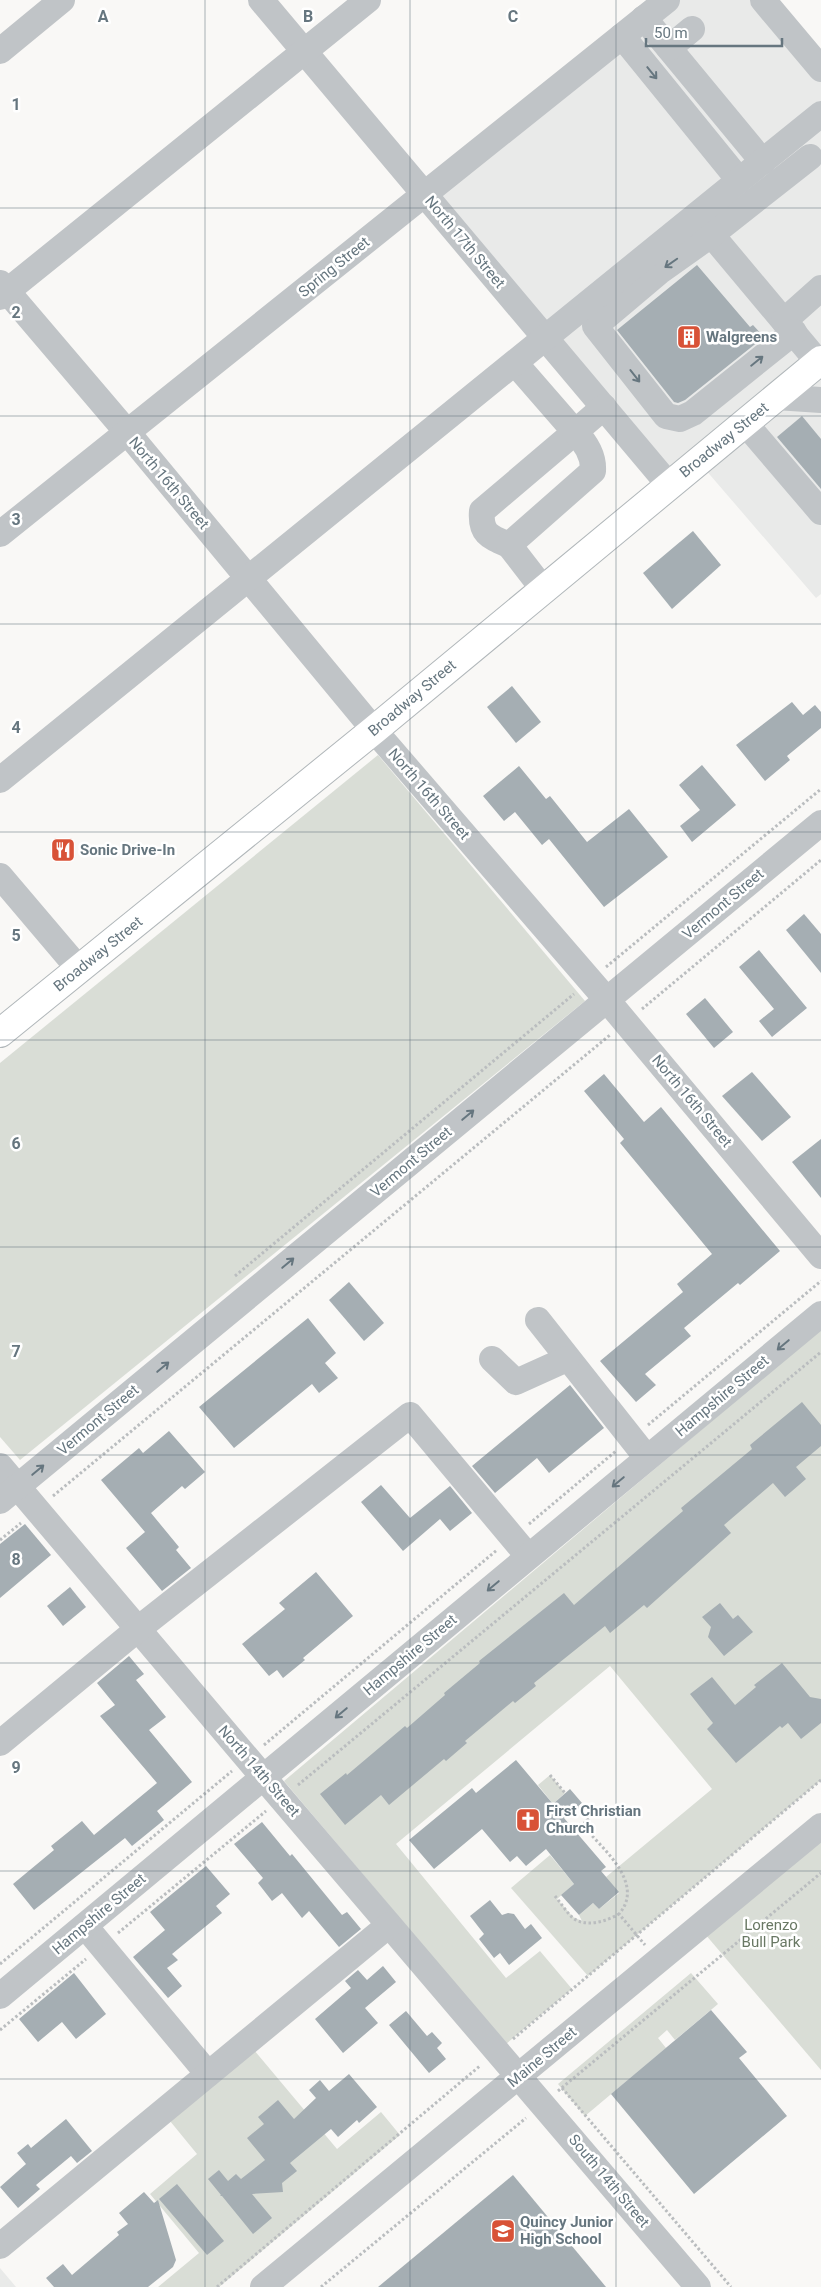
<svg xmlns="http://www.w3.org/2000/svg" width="821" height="2287" font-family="Roboto,sans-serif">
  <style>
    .built { fill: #e9eae9 }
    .green { fill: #d9ddd6 }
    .building { fill: #a5aeb3 }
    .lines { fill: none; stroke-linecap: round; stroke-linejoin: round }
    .major-casing { stroke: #b1b7ba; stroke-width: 30 }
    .path { stroke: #babdbf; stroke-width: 3; stroke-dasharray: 2.5 2.5; stroke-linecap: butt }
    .minor { stroke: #c0c4c7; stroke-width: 26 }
    .major { stroke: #fff; stroke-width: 28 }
    .oneway { stroke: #66767f }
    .grid { fill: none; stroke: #66767f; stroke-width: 1; stroke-opacity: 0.55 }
    .labels { text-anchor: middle; stroke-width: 5; stroke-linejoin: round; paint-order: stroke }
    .street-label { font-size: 15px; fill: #66767f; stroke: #fff }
    .poi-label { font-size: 15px; font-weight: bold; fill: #66767f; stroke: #fff; text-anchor: start }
    .park-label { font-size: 15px; fill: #697864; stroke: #fff }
    .grid-label { font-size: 16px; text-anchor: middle; font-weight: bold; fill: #66767f; stroke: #fff; stroke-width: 5; stroke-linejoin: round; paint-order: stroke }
  </style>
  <rect width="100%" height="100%" fill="#f9f8f6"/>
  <g class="built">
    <polygon points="667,0 763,0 821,69 821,594 816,598 698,461 669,485 425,194"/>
    <polygon points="0,2268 16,2287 0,2287"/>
  </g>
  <g class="green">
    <polygon points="378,755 585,1001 20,1460 0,1437 0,1063"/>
    <polygon points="821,1329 821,1780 588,1976 511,1888 550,1855 574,1884 557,1899 573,1917 582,1921 579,1915 593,1903 599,1909 619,1893 606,1877 712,1789 610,1666 396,1844 506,1978 540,1951 572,1989 506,2044 284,1781"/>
    <polygon points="550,1775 565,1793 553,1804 538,1785"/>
    <polygon points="821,1825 821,2070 699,1927"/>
    <polygon points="691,1973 718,2004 675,2040 667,2030 658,2038 666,2048 585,2116 558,2084"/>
    <polygon points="254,2050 337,2149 381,2112 400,2135 219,2287 158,2287 199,2253 150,2194 197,2154 170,2121"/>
  </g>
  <g class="building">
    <polygon points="697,265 750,327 753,325 764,337 685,400 678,403 674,402 617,330"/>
    <polygon points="802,416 821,439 821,489 777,437"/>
    <polygon points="693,531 721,565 672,609 643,573"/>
    <polygon points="512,686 541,722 516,743 487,707"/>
    <polygon points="792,702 803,715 815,705 821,712 821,728 787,756 790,760 765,781 736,745"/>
    <polygon points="702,765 736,805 692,842 680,826 700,810 679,785"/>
    <polygon points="519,766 546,799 550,796 587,842 629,809 668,857 604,907 549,839 542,845 515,812 504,821 483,796"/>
    <polygon points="804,914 821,934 821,973 786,930"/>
    <polygon points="759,950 807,1008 772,1037 759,1021 774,1009 739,967"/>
    <polygon points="705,998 733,1032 714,1048 686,1014"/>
    <polygon points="752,1072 791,1117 762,1141 722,1096"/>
    <polygon points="604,1074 644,1122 661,1107 780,1251 740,1285 738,1283 684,1328 691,1336 645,1374 656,1385 636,1402 600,1361 683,1292 677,1284 712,1254 620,1143 624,1139 584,1091"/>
    <polygon points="821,1139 821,1198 792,1162"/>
    <polygon points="349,1282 384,1323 364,1341 329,1300"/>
    <polygon points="308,1318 336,1353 325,1363 338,1378 319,1393 312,1384 234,1448 199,1407"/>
    <polygon points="570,1385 604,1428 549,1473 537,1458 495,1493 472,1466"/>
    <polygon points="802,1402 821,1425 821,1446 796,1467 806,1479 785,1497 773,1483 724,1525 731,1533 647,1608 644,1605 610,1633 605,1626 534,1683 536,1686 515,1703 513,1701 465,1741 467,1743 446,1761 444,1759 389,1805 381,1795 345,1825 320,1794 346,1773 347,1775 405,1726 407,1728 445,1695 444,1693 480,1663 479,1661 564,1593 574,1605 683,1511 681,1508 752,1449 750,1445"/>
    <polygon points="169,1431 205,1472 185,1489 182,1486 151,1513 179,1547 176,1550 191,1568 162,1591 126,1548 145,1532 101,1480 139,1448 143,1453"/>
    <polygon points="381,1485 410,1518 450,1486 472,1513 450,1531 440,1519 403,1551 361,1502"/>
    <polygon points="25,1524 51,1555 0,1598 0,1544"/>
    <polygon points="316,1572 353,1616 303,1658 305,1660 283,1678 277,1670 269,1676 242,1644 285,1609 279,1603"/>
    <polygon points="70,1587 86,1607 63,1626 47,1606"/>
    <polygon points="720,1603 733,1619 738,1615 753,1632 724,1656 708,1637 711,1627 702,1617"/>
    <polygon points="129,1656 144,1674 136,1680 166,1717 149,1730 192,1782 157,1811 164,1820 132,1846 125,1838 34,1910 13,1884 54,1850 51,1846 82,1821 94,1835 157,1783 100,1716 115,1705 97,1683"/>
    <polygon points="782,1663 810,1697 821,1699 821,1723 801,1739 788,1723 782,1728 780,1726 736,1763 707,1729 713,1723 690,1694 712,1677 735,1705 756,1687 754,1685"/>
    <polygon points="516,1760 553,1804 570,1789 582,1803 564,1818 606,1867 601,1871 619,1892 599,1909 593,1903 579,1915 561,1895 574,1884 546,1849 526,1866 517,1856 510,1862 482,1829 434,1869 409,1840 472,1788 476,1793"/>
    <polygon points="262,1822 290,1856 292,1854 342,1915 347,1912 361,1929 339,1947 309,1911 302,1918 282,1893 272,1901 258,1883 263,1878 234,1844"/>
    <polygon points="206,1866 230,1894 216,1906 222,1913 172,1954 178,1960 167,1968 182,1986 168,1998 133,1957 165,1930 150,1912"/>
    <polygon points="490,1900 502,1915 508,1913 514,1914 525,1929 531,1924 542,1938 509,1965 500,1953 494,1958 479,1939 484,1934 470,1916"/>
    <polygon points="383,1966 396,1982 365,2008 378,2023 343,2053 315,2019 351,1988 345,1981 358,1970 367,1980"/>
    <polygon points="74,1973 106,2014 76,2039 62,2022 38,2042 19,2019"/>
    <polygon points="711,2010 747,2052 739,2058 787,2116 694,2194 611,2094"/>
    <polygon points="406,2011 427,2036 432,2032 442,2043 437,2048 446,2059 429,2073 389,2025"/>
    <polygon points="349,2074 377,2107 359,2123 357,2120 338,2137 331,2129 290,2163 297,2171 282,2183 283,2192 252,2194 272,2218 253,2234 222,2196 220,2196 221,2195 208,2179 219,2170 228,2181 236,2174 241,2179 265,2160 247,2138 264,2124 258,2117 278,2100 294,2119 316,2098 309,2090 320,2080 329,2091"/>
    <polygon points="66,2119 92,2151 77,2163 71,2156 36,2185 40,2189 18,2208 0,2187 26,2164 17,2153 28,2144 31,2148"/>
    <polygon points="513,2175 606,2287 378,2287"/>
    <polygon points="177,2184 224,2241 207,2255 159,2199"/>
    <polygon points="144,2192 154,2203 158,2200 176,2260 173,2267 148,2287 54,2287 46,2278 63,2264 72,2275 119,2235 117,2232 128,2224 119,2213"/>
  </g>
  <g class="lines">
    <defs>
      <polyline id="major" points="0,1033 374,730 821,360"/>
    </defs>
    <use href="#major" class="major-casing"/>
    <g class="path">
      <polyline points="606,967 821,789"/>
      <polyline points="642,1009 821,860"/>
      <polyline points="235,1276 574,994"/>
      <polyline points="648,1425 821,1281"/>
      <polyline points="53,1496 610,1035"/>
      <polyline points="529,1524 616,1451"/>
      <polyline points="0,1540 21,1523"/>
      <polyline points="264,1745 497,1550"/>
      <polyline points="550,1775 565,1793"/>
      <polyline points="298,1785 821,1352"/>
      <path d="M577,1807L588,1820L582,1825C601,1847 646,1883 619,1914L645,1945"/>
      <path d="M555,1896C561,1903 566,1912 573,1918C586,1928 607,1921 619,1914"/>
      <polyline points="118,1933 266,1811"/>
      <polyline points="0,1964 232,1771"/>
      <polyline points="0,2030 86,1959"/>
      <polyline points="513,2039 821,1780"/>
      <polyline points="562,2088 731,2287"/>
      <polyline points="558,2091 821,1873"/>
      <polyline points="217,2287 481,2065"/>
      <polyline points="321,2287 526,2118"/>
    </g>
    <g class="minor">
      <polyline points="261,0 669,485"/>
      <polyline points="763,0 821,69"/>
      <polyline points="644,18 763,162"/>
      <polyline points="622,36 739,180"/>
      <polyline points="669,48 692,29"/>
      <polyline points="0,51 62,0"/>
      <polyline points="700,221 818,362"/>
      <polyline points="0,283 127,432 374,730 607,1000 821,1256"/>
      <polyline points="0,297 368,0"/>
      <polyline points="784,321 821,288"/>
      <polyline points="794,332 693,413 680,419 666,416 595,326 659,272 711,235 810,157"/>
      <polyline points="776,397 821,400"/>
      <polyline points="745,423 821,512"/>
      <polyline points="0,534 667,0"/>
      <path d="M509,545C490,537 480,534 482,511L575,432L515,363"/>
      <path d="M543,589L509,545L593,471C594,455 586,443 575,432L604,407"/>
      <polyline points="0,780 821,114"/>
      <polyline points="0,876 79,969"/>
      <polyline points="538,1320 647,1458"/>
      <polyline points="492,1359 516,1382 567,1359"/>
      <polyline points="0,1466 264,1778 698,2287"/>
      <polyline points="0,1501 821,823"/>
      <polyline points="0,1743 138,1629 410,1415 528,1556"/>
      <polyline points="85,1926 208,2074"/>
      <polyline points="0,1996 821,1314"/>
      <polyline points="0,2246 389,1925"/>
      <polyline points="263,2287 821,1826"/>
    </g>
    <use href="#major" class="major"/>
  </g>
  <defs><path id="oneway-shaft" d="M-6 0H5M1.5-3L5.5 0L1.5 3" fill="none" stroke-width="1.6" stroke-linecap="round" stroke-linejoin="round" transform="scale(1.25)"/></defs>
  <g class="oneway">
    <use href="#oneway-shaft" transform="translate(652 73) rotate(51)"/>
    <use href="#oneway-shaft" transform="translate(671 263) rotate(145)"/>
    <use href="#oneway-shaft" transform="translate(757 361) rotate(-39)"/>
    <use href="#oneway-shaft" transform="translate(635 376) rotate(52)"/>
    <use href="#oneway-shaft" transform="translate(468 1115) rotate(-40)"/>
    <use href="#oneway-shaft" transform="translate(288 1263) rotate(-40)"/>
    <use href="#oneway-shaft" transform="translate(783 1345) rotate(140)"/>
    <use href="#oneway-shaft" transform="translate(163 1367) rotate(-40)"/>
    <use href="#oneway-shaft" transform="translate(38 1470) rotate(-40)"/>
    <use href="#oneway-shaft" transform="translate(618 1482) rotate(140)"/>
    <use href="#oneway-shaft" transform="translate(493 1586) rotate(140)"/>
    <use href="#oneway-shaft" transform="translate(341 1713) rotate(140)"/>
  </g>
  <path class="grid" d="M205,0V2287M410,0V2287M616,0V2287M0,208H821M0,416H821M0,624H821M0,832H821M0,1040H821M0,1247H821M0,1455H821M0,1663H821M0,1871H821M0,2079H821"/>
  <defs>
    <symbol id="building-square" viewBox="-11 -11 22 22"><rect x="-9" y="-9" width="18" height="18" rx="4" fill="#d85237" stroke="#fff"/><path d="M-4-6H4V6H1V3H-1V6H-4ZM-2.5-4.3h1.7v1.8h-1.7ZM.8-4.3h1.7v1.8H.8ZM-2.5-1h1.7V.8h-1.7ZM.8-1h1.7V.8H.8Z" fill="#fff"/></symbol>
    <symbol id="restaurant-square" viewBox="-11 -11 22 22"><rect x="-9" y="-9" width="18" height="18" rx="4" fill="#d85237" stroke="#fff"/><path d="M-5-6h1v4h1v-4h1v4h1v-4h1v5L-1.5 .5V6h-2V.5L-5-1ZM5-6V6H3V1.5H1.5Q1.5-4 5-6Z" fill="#fff"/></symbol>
    <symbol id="church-square" viewBox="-11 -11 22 22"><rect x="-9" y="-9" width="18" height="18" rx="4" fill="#d85237" stroke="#fff"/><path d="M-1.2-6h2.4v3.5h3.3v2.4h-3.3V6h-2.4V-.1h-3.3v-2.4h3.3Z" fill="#fff"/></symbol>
    <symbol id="school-square" viewBox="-11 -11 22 22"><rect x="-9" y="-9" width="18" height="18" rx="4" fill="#d85237" stroke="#fff"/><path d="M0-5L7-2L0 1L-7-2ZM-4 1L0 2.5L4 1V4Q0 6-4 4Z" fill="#fff"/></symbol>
  </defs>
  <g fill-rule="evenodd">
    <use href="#building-square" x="675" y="323" width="28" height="28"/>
    <use href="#restaurant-square" x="49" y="836" width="28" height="28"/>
    <use href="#church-square" x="514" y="1806" width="28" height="28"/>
    <use href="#school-square" x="489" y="2217" width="28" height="28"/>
  </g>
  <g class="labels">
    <g class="street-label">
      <text transform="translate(465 242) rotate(50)" y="5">North 17th Street</text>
      <text transform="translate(334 267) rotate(-39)" y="5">Spring Street</text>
      <text transform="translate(724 440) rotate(-39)" y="5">Broadway Street</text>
      <text transform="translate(169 483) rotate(50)" y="5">North 16th Street</text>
      <text transform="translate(412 698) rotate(-40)" y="5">Broadway Street</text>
      <text transform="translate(429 794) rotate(49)" y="5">North 16th Street</text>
      <text transform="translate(723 904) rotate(-40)" y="5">Vermont Street</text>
      <text transform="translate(98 954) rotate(-39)" y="5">Broadway Street</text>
      <text transform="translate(692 1101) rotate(50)" y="5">North 16th Street</text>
      <text transform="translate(411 1162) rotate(-40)" y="5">Vermont Street</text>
      <text transform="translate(722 1396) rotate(-40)" y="5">Hampshire Street</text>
      <text transform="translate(98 1420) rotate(-40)" y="5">Vermont Street</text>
      <text transform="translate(410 1655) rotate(-40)" y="5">Hampshire Street</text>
      <text transform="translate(259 1771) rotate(49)" y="5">North 14th Street</text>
      <text transform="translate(99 1914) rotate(-40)" y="5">Hampshire Street</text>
      <text transform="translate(542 2057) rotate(-40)" y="5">Maine Street</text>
      <text transform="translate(609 2181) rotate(50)" y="5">South 14th Street</text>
    </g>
    <g class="poi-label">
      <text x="706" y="342">Walgreens</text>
      <text x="80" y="855">Sonic Drive-In</text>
      <text x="546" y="1816">First Christian<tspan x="546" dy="17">Church</tspan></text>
      <text x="520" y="2227">Quincy Junior<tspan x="520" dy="17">High School</tspan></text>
    </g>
    <g class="park-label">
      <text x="771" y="1930">Lorenzo<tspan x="771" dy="17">Bull Park</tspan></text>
    </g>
  </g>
  <g class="grid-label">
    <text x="103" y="22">A</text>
    <text x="308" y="22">B</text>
    <text x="513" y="22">C</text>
    <text x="16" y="110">1</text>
    <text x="16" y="318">2</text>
    <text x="16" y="525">3</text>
    <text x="16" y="733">4</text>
    <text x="16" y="941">5</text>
    <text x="16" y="1149">6</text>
    <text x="16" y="1357">7</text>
    <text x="16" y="1565">8</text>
    <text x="16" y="1773">9</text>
  </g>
  <path d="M646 38v8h136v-8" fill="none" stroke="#66767f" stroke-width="2.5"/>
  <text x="654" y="38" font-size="15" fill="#66767f" stroke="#ffffff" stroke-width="4" paint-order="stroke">50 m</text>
</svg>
